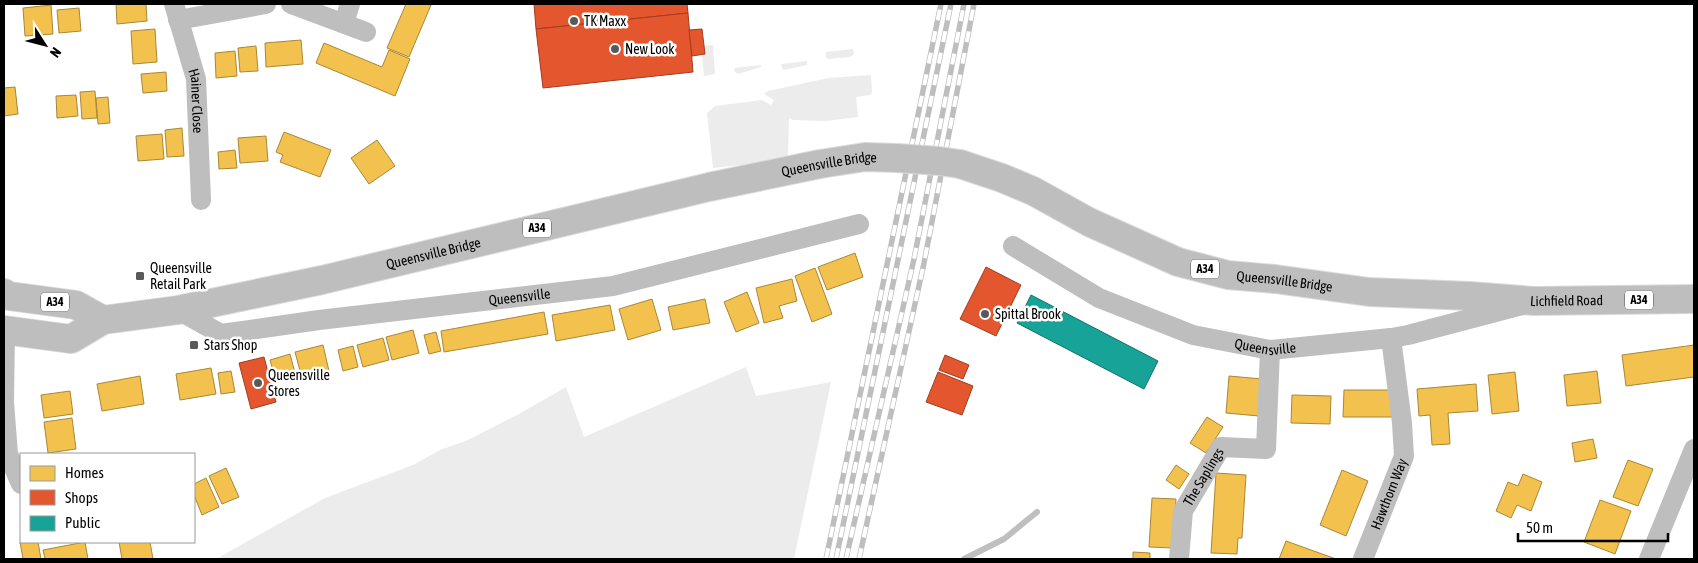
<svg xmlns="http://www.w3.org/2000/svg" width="1698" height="563" font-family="'Asap Condensed',sans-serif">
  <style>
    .green { fill: #ececec }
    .homes { fill: #f2c14e; stroke: #a98737 }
    .shops { fill: #e4572e; stroke: #a03d20 }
    .public { fill: #17a398; stroke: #10726a }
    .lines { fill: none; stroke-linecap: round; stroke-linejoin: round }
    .stream { stroke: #bfbfbf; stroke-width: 6 }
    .trunk-casing { stroke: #dbdbdb; stroke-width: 30 }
    .minor { stroke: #bebebe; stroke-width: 20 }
    .trunk { stroke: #bebebe; stroke-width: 28 }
    .rail-casing { stroke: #bebebe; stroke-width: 5.5 }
    .rail { stroke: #fff; stroke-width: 4; stroke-dasharray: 11; stroke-linecap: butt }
    .trunk-bridge-casing { stroke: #dbdbdb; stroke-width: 30; stroke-linecap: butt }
    .trunk-bridge { stroke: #bebebe; stroke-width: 28 }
    .poi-dot { fill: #595959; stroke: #fff; stroke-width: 2 }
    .labels { text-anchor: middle; stroke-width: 5; stroke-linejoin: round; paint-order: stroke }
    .shield { fill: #fff; stroke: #4c4c4c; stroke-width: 1 }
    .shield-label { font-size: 12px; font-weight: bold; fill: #000 }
    .poi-label { font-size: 14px; fill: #000; stroke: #fff; text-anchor: start }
    .street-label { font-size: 14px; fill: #000; stroke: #fff }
  </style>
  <rect width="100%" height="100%" fill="#fff"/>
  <g class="green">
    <polygon points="713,45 715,74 704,76 701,46"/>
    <polygon points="853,49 854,54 850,57 828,59 826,57 826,52"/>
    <polygon points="807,61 807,65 784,70 782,68 781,64"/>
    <polygon points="761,65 761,67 738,74 735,72 734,68"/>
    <polygon points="871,75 872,93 870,95 856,97 858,117 826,121 793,120 789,118 788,156 749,164 713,168 707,113 715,106 762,100 771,105 774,100 764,94 768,91 828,78"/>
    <polygon points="746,367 756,396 831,382 794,559 216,559 325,498 413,465 440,450 468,440 519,414 566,387 584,437"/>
  </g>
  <g class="homes">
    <polygon points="116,4 146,4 147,21 117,24"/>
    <polygon points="406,4 427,4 431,5 409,57 387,48"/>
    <polygon points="51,5 53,34 25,36 23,8"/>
    <polygon points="79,8 81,31 59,33 57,10"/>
    <polygon points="155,29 157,62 133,64 131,31"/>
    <polygon points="301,40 303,64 266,67 265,43"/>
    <polygon points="324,43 382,67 389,50 410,59 395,96 316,63"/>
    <polygon points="256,46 258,71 240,72 238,48"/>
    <polygon points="235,51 237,76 216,78 215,53"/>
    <polygon points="166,72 167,91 143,93 141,74"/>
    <polygon points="15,87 18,114 4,116 4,88"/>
    <polygon points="95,91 97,118 82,119 80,92"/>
    <polygon points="76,95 78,116 57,118 56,96"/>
    <polygon points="108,97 110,123 98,124 96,98"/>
    <polygon points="182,128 184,156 167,157 165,130"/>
    <polygon points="284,132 331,150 320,177 280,162 283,155 276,152"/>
    <polygon points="162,134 164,159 138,161 136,136"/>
    <polygon points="266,136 268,161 240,163 238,138"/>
    <polygon points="377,140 395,166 369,184 351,158"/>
    <polygon points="235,150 237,168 219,169 218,152"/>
    <polygon points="855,253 863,277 827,290 818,267"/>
    <polygon points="815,268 832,314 812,322 795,276"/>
    <polygon points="792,279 797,301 779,306 783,318 764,323 756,288"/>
    <polygon points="747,292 759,323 736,332 724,302"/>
    <polygon points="652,299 661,330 628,340 619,309"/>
    <polygon points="705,299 710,323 673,330 668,307"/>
    <polygon points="610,305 615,330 556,341 552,315"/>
    <polygon points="544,312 548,334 444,352 441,331"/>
    <polygon points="413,330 419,353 392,360 386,337"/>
    <polygon points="436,332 441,351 429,354 424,335"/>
    <polygon points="383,338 389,360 363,367 357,345"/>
    <polygon points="323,345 329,371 302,378 295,352"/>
    <polygon points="1694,345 1694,377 1626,386 1622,355"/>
    <polygon points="353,346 358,367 343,371 338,350"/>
    <polygon points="290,354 296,377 276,382 270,360"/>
    <polygon points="211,368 216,394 180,400 176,374"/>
    <polygon points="231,371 235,392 221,394 218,373"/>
    <polygon points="1597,371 1601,403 1567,406 1564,375"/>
    <polygon points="1515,372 1519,411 1492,414 1488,375"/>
    <polygon points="140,376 144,404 102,411 97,384"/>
    <polygon points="1229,376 1262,379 1259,416 1226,413"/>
    <polygon points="1476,384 1478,411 1448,413 1450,444 1432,445 1430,415 1419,416 1417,389"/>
    <polygon points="1344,390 1392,390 1392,417 1343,417"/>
    <polygon points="70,391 73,414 44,418 41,395"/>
    <polygon points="1292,395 1331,396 1330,424 1291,423"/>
    <polygon points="1207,417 1223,427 1206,453 1190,443"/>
    <polygon points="72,418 76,449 48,453 44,422"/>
    <polygon points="1593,439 1597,458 1575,462 1572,443"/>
    <polygon points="1628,460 1653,469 1638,506 1613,497"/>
    <polygon points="1176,465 1189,474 1179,489 1166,480"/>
    <polygon points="226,468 239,497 222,504 209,476"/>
    <polygon points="1342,470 1368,481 1346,536 1320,525"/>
    <polygon points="1216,473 1246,475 1242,538 1238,538 1237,554 1211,553"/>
    <polygon points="1523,474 1542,482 1531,511 1517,505 1511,518 1496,511 1508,482 1518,486"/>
    <polygon points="206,478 219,507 202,515 194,495 194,484"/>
    <polygon points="1152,498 1176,499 1173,548 1149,547"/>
    <polygon points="1600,500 1631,511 1615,554 1584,542"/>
    <polygon points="1286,541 1336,559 1279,559"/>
    <polygon points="20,542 38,542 41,559 23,559"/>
    <polygon points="85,542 88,559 45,559 43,550"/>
    <polygon points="119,542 150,542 153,559 122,559"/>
    <polygon points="1133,552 1150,553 1150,559 1133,559"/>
  </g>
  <g class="shops">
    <polygon points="534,4 687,4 688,13 536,29"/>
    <polygon points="688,13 693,72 543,88 536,29"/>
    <polygon points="702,29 705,54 692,56 689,30"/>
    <polygon points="986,267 1021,285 996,336 960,319"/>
    <polygon points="945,355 969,365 963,379 939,370"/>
    <polygon points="264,357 276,402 251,409 239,363"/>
    <polygon points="938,372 973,386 962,415 926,402"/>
  </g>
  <polygon class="public" points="1031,295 1158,361 1144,389 1017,323"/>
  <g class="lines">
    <polyline class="stream" points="964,559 1004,539 1037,512"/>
    <defs>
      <g id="trunk">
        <path id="s6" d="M960,164L1002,178L1033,191L1089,222L1178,262L1228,275L1275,279L1369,292L1470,296L1534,301L1694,299"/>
        <polyline points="4,293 9,296 76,305 103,320"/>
        <path id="s7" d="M4,330L71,339L103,320L178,310L322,280L709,187L820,164L865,157L897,158"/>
      </g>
    </defs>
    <use href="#trunk" class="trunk-casing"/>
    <g class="minor">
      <path id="s1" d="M174,4L196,79L201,200"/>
      <polyline points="291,4 366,32"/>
      <polyline points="178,20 266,4"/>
      <polyline points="344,23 350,4"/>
      <path id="s2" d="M1013,246L1099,298L1193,335L1270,350L1391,338L1408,335L1522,305"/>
      <path id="s3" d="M178,310L221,334L319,320L613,286L859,224"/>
      <polyline points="4,402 8,454 21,484"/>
      <polyline points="4,402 5,330"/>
      <path id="s4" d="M1179,559L1183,511L1221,447L1266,449L1270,350"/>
      <path id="s5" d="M1363,559L1404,456L1402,423L1391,338"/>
      <polyline points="1649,559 1694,449"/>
    </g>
    <use href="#trunk" class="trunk"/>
    <defs>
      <g id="rail">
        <polyline points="826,559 941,4"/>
        <polyline points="836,559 951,4"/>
        <polyline points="846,559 914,259 964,4"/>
        <polyline points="859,559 924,263 974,4"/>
      </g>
    </defs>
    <use href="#rail" class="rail-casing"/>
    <use href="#rail" class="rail"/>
    <defs>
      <polyline id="trunk-bridge" points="897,158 939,161 960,164"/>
    </defs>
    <use href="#trunk-bridge" class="trunk-bridge-casing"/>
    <use href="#trunk-bridge" class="trunk-bridge"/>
  </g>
  <g class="poi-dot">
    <circle cx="574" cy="21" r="5"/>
    <circle cx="615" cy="49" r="5"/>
    <rect x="135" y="271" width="10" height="10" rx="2.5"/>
    <circle cx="985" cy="314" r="5"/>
    <rect x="189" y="340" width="10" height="10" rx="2.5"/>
    <circle cx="258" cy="383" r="5"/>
  </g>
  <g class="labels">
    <g class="shield">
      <rect x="523" y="218.5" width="28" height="19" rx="4"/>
      <rect x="1191" y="259.5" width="28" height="19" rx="4"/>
      <rect x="1625" y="290.5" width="28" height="19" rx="4"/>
      <rect x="41" y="292.5" width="28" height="19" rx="4"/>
    </g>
    <g class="shield-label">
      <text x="537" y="232">A34</text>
      <text x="1205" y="273">A34</text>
      <text x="1639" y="304">A34</text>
      <text x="55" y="306">A34</text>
    </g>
    <g class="poi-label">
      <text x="584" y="26">TK Maxx</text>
      <text x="625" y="54">New Look</text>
      <text x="150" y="273">Queensville<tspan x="150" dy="16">Retail Park</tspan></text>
      <text x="995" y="319">Spittal Brook</text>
      <text x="204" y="350">Stars Shop</text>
      <text x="268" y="380">Queensville<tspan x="268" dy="16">Stores</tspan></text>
    </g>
    <g class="street-label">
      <text dy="5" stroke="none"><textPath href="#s1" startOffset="100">Hainer Close</textPath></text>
      <text dy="5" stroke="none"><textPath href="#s7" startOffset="848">Queensville Bridge</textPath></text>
      <text dy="5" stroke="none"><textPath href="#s7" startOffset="442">Queensville Bridge</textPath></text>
      <text dy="5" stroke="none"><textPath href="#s6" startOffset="348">Queensville Bridge</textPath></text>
      <text dy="5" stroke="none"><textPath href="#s3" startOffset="350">Queensville</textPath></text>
      <text dy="5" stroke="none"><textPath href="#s6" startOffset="631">Lichfield Road</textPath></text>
      <text dy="5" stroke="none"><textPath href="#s2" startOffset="275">Queensville</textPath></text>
      <text dy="5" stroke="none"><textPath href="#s4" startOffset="88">The Saplings</textPath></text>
      <text dy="5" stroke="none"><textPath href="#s5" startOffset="70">Hawthorn Way</textPath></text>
    </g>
  </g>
  <rect width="1698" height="563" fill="none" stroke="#000000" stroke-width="10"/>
  <rect x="20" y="453" width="175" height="90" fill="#ffffff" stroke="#999999"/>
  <rect x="30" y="466" width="25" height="15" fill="#f2c14e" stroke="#999999"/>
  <text x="65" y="478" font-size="15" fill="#000000">Homes</text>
  <rect x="30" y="490" width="25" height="15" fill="#e4572e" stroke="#999999"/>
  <text x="65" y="503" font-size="15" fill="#000000">Shops</text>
  <rect x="30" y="516" width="25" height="15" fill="#17a398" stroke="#999999"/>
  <text x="65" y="528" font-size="15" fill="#000000">Public</text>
  <g transform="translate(45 45) rotate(126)" stroke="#ffffff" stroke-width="4" paint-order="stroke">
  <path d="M0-4L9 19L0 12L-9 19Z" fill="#000000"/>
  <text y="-8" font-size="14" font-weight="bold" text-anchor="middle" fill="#000000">N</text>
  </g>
  <path d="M1518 533v8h150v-8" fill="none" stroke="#000000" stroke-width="2.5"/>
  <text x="1526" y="533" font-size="15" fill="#000000" stroke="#ffffff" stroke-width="4" paint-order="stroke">50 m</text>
</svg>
